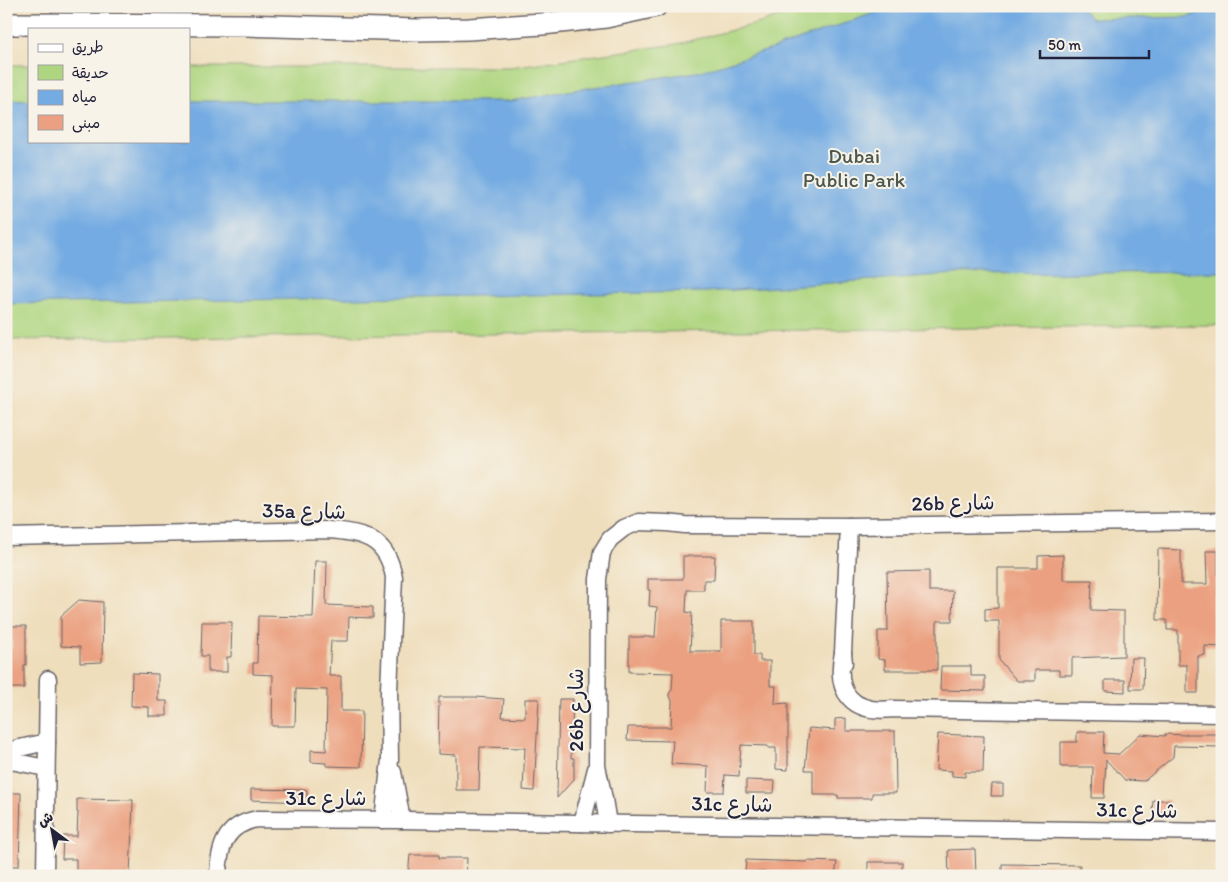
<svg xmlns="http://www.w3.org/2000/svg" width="1228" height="882" font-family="Itim,'Playpen Sans Arabic',sans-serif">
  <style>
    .green { fill: #aed57f; stroke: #687c5d }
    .water { fill: #73abe2; stroke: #4a668e }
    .building { fill: #eba181 }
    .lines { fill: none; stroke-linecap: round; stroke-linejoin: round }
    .minor-casing { stroke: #6a6468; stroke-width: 19 }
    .major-casing { stroke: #6a6468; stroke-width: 24 }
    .minor { stroke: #fff; stroke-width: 16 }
    .major { stroke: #fff; stroke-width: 21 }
    .labels { text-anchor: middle; stroke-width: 4; stroke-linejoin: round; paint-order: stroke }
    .park-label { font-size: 21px; fill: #4c584f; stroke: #f7f3e8 }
    .street-label { font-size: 21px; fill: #22223b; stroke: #f7f3e8 }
  </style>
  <rect width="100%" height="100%" fill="#f7f3e8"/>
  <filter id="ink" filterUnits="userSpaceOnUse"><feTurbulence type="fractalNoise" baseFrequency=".02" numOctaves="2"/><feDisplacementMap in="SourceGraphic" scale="10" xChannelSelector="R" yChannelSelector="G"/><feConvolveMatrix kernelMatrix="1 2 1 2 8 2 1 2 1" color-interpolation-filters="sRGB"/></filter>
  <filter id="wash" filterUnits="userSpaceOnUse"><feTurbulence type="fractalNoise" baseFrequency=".0096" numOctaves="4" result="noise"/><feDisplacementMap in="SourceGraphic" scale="20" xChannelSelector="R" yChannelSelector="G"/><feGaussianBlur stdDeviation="1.12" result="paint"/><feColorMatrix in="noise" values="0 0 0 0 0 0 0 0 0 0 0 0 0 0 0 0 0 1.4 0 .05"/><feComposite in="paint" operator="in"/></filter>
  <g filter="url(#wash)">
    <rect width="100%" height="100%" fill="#efdebc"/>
    <polygon class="green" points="809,6 1222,6 1222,325 6,340 6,65 29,65 29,141 189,141 189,67 510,67 677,44 760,23"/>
    <polygon class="water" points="894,6 1082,6 1083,10 1092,19 1186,17 1208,11 1210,6 1222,6 1222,272 955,274 707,292 6,304 6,100 29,101 29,141 189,141 189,101 511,101 574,90 697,72 772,49"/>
    <g id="blocks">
      <g class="building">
        <polygon points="1158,549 1181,550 1181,584 1207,584 1206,551 1218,551 1218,595 1222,599 1222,647 1205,646 1205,655 1198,656 1198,693 1187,693 1187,665 1178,665 1178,630 1167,630 1167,620 1157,620"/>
        <polygon points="1063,555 1063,580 1092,580 1091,610 1124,611 1124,656 1072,658 1072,675 1059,675 1059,670 1035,670 1035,681 1017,681 999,660 999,621 985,621 985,609 998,608 998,568 1038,568 1038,556"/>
        <polygon points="683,556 715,556 714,580 704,580 704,590 687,590 686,612 692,613 690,651 721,651 721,621 754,621 754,655 760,655 760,661 770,661 770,686 776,686 775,704 788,703 788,770 776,769 776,748 768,748 768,746 741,745 739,776 725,775 724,792 707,792 708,766 671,764 673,741 627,740 628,727 671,727 672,701 669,694 672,689 673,673 629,672 629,637 655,637 657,607 649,606 650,590 648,590 648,579 683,579"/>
        <polygon points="315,561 327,561 326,605 373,607 373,618 349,617 348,641 331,641 329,676 341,676 341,711 362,711 361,767 326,766 326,763 311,762 311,750 326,751 327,690 296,689 295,726 272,726 273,675 253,674 253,663 257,663 258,616 313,617"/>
        <polygon points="929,571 929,591 953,591 952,621 937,621 937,670 885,670 885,660 878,659 878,631 888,631 887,572"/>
        <polygon points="79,600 103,602 102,662 80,663 80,647 61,646 61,616"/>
        <polygon points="202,622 232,622 231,657 227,657 227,672 208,672 208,656 201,656"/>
        <polygon points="12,626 26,626 26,665 24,665 24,688 6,688 6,649 12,649"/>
        <polygon points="1131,658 1144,658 1143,689 1130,689"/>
        <polygon points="941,666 971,666 971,676 985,676 985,691 940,690"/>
        <polygon points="132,673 158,674 158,701 167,701 167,716 149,716 149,707 131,706"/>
        <polygon points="1105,680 1125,680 1125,692 1105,691"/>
        <polygon points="439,697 475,697 504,699 502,717 525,718 525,699 539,699 534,791 523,790 525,748 480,747 479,790 456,790 456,755 438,754"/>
        <polygon points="559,699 573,699 571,758 574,758 574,779 557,798"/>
        <polygon points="846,718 846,731 895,731 896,793 872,793 872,798 838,798 838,795 813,795 813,770 805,770 809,728 835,730 835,719"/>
        <polygon points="1077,732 1104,732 1103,753 1119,754 1140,734 1165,736 1165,734 1186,735 1186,734 1222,734 1222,747 1174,746 1173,757 1144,781 1125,780 1106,760 1104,798 1092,798 1093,767 1061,767 1061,742 1077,742"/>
        <polygon points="938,734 984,736 983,772 965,772 965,777 952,776 952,771 936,770"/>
        <polygon points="746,780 775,781 774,793 746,793"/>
        <polygon points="992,784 1003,784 1003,796 991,796"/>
        <polygon points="251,789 307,790 307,802 251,800"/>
        <polygon points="8,793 21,793 19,866 6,866 6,814"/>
        <polygon points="77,799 133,800 130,876 76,876 76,859 62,859 63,836 77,836 78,812 77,812"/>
        <polygon points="1153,800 1169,800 1169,812 1152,812"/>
        <polygon points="975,849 976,876 949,876 948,850"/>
        <polygon points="410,855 439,855 439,858 467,858 466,876 408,876"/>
        <polygon points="746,860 807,862 807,861 837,862 835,876 768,876 768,872 745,872"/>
        <rect x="868" y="862" width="34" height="14"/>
        <polygon points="1002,864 1080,865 1080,876 1002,876"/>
      </g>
    </g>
  </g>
  <g filter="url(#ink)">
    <use href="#blocks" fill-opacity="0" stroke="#6a6468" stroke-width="1"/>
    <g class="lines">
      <defs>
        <g id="minor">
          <path d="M6,537L328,530C363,532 387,538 394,577L389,690L390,760L383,820"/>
          <path d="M843,653C834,693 853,714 893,709L1222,714"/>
          <polyline points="844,663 843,653 849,526"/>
          <polyline points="6,751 47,742"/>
          <polyline points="6,760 46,768"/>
          <polyline points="393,772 402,820"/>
          <polyline points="582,823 596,769"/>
          <polyline points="608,824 604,799 597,766 598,579 602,552 610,539 624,528 639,522 667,523 685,525 849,526 1222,521"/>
          <polyline points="45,876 48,679"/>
          <path d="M218,876C219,847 225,825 257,819L402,820L632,824L1222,832"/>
        </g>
        <polyline id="major" points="6,24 243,25 417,30 469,29 542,24 606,17 656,6"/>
      </defs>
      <use href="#minor" class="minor-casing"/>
      <use href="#major" class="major-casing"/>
      <use href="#minor" class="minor"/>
      <use href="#major" class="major"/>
    </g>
  </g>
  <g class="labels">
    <g class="park-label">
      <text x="854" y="163">Dubai<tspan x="854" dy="24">Public Park</tspan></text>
    </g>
    <g class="street-label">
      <text transform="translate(953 503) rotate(-1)" y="7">26b شارع</text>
      <text transform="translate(304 511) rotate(1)" y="7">35a شارع</text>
      <text transform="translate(576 710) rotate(-90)" y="7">26b شارع</text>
      <text x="326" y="805">31c شارع</text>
      <text transform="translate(732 804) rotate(1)" y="7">31c شارع</text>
      <text transform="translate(1137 810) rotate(1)" y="7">31c شارع</text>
    </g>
  </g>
  <rect width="1228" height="882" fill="none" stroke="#f7f3e8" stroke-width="25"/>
  <rect x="28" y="28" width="162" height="115" fill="#f7f3e8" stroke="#a29fa3"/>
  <rect x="38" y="44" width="25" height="8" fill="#ffffff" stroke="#a29fa3"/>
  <text x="72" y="52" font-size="15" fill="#22223b">طريق</text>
  <rect x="38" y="65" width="25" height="15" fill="#aed57f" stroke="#a29fa3"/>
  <text x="72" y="78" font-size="15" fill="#22223b">حديقة</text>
  <rect x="38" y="90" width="25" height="15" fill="#73abe2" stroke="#a29fa3"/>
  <text x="72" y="102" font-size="15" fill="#22223b">مياه</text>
  <rect x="38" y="115" width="25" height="15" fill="#eba181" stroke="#a29fa3"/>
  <text x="72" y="128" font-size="15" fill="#22223b">مبنى</text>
  <g transform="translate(52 830) rotate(328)" stroke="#f7f3e8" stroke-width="4" paint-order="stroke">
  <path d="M0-4L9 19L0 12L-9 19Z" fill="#22223b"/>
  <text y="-8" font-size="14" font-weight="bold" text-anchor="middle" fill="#22223b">ش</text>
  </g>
  <path d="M1040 50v8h109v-8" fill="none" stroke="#22223b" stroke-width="2.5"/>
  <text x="1048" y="50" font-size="15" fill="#22223b" stroke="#f7f3e8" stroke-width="4" paint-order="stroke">50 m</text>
</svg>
